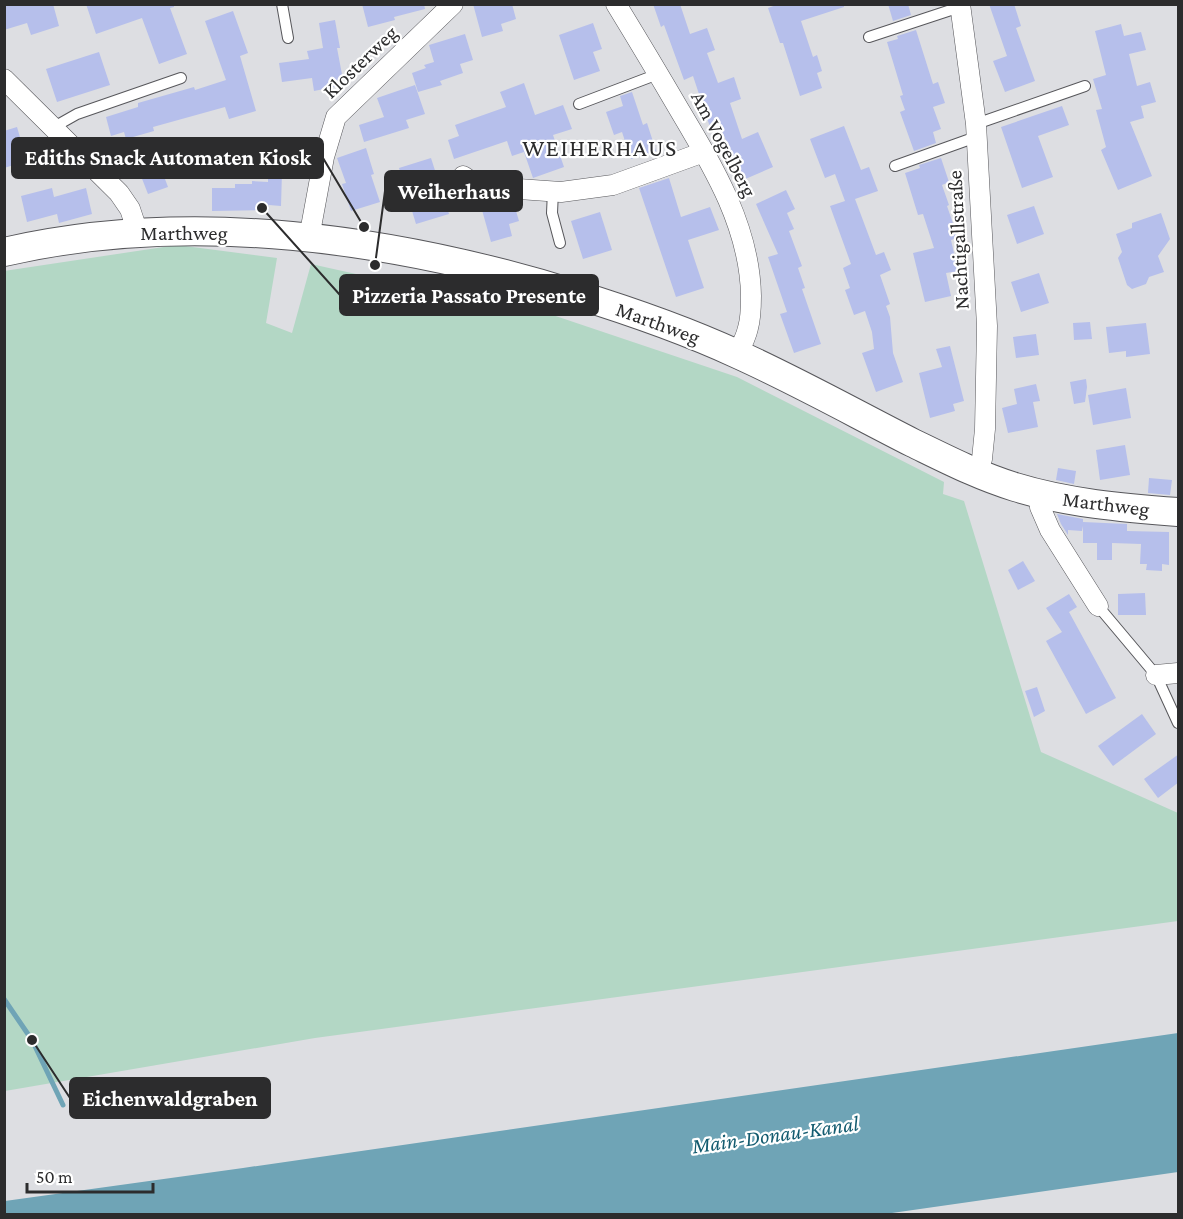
<svg xmlns="http://www.w3.org/2000/svg" width="1183" height="1219" font-family="'Crimson Pro',serif">
  <style>
    .green { fill: #b3d7c5 }
    .water { fill: #6fa4b6 }
    .lines { fill: none; stroke-linecap: round; stroke-linejoin: round }
    .stream { stroke: #6fa4b6; stroke-width: 5 }
    .building { fill: #b6bfeb }
    .service-casing { stroke: #57575b; stroke-width: 12 }
    .minor-casing { stroke: #57575b; stroke-width: 21 }
    .secondary-casing { stroke: #57575b; stroke-width: 30 }
    .service { stroke: #fff; stroke-width: 10 }
    .minor { stroke: #fff; stroke-width: 20 }
    .secondary { stroke: #fff; stroke-width: 28 }
    .labels { text-anchor: middle; stroke-width: 4.5; stroke-linejoin: round; paint-order: stroke }
    .street-label { font-size: 21px; fill: #2c2c2d; stroke: #fff }
    .water-label { font-size: 22px; font-style: italic; fill: #145c70; stroke: #fff }
    .quarter-label { font-size: 24px; letter-spacing: 1.5px; fill: #2c2c2d; stroke: #fff }
    .leader { fill: none; stroke: #2c2c2d; stroke-width: 2 }
    .callout-dot { fill: #2c2c2d; stroke: #fff; stroke-width: 2 }
    .callout { fill: #2c2c2d; stroke: #2c2c2d; stroke-width: 2 }
    .callout-label { font-size: 22px; text-anchor: middle; font-weight: bold; fill: #fff }
  </style>
  <rect width="100%" height="100%" fill="#dddee2"/>
  <polygon class="green" points="177,245 277,258 266,323 292,333 311,264 410,286 508,300 737,377 944,482 943,494 964,501 1041,752 1178,813 1178,921 315,1038 5,1091 4,271"/>
  <polygon class="water" points="1178,1033 1178,1172 885,1214 5,1214 5,1201 243,1168"/>
  <g class="lines">
    <polyline class="stream" points="4,999 32,1040 63,1105"/>
  </g>
  <g class="building">
    <polygon points="4,4 53,4 59,26 31,35 27,23 4,30"/>
    <polygon points="86,4 174,4 174,7 170,8 187,54 159,64 142,18 96,34"/>
    <polygon points="362,4 424,4 425,9 394,17 395,20 368,27"/>
    <polygon points="473,4 512,4 516,19 501,24 503,31 482,37"/>
    <polygon points="653,4 680,4 690,34 707,28 715,50 707,53 718,83 734,77 741,99 730,103 742,139 758,132 773,167 743,180 719,124 710,127 693,76 684,80 664,25 661,27"/>
    <polygon points="779,4 844,4 844,7 801,21 813,57 817,55 822,71 817,73 822,88 800,96 783,43 780,43 768,8"/>
    <polygon points="888,4 908,4 911,15 893,21"/>
    <polygon points="989,4 1014,4 1021,26 1016,28 1035,81 1005,92 993,61 1007,56"/>
    <polygon points="233,11 248,53 240,56 256,111 229,119 225,107 153,127 154,131 126,139 124,132 111,136 106,117 138,107 138,103 194,87 195,90 226,80 205,21"/>
    <polygon points="335,20 340,48 337,48 344,85 314,91 312,78 282,82 279,63 309,59 307,51 323,48 319,23"/>
    <polygon points="593,23 602,49 593,52 600,71 574,80 559,35"/>
    <polygon points="1121,24 1124,36 1141,32 1146,50 1129,54 1137,86 1150,82 1156,102 1141,106 1144,118 1130,122 1152,176 1118,190 1101,150 1106,147 1096,110 1102,109 1093,79 1106,75 1095,31"/>
    <polygon points="916,30 933,84 938,82 945,103 933,107 941,129 933,132 936,143 914,151 900,112 905,110 900,96 903,95 887,42 898,39 897,36"/>
    <polygon points="465,34 473,60 460,64 463,73 440,81 442,85 418,92 412,73 426,68 424,65 434,62 429,45"/>
    <polygon points="99,52 110,85 57,102 46,69"/>
    <polygon points="524,83 535,115 563,105 572,129 553,135 564,167 533,178 524,152 512,156 507,141 454,159 448,140 459,136 455,125 506,107 500,92"/>
    <polygon points="415,85 425,114 406,120 409,128 364,142 359,125 384,117 377,98"/>
    <polygon points="632,92 643,125 647,123 656,151 631,159 622,132 614,135 606,112 623,106 620,96"/>
    <polygon points="1062,106 1069,125 1038,136 1053,177 1022,188 1001,127"/>
    <polygon points="844,126 861,170 869,167 878,191 855,199 876,255 884,252 891,270 880,275 890,304 886,306 890,317 893,353 903,382 876,392 862,353 874,349 872,332 865,311 854,315 845,290 850,288 843,268 851,264 830,206 845,201 835,174 825,178 810,139"/>
    <polygon points="17,127 27,161 4,168 4,131"/>
    <polygon points="366,148 374,174 371,175 380,202 351,211 342,184 346,183 337,158"/>
    <polygon points="431,158 449,214 416,224 399,168"/>
    <polygon points="941,158 949,182 942,185 949,205 947,206 958,238 951,240 958,271 946,273 951,296 925,302 913,253 934,248 923,214 918,215 905,173 920,168 919,165"/>
    <polygon points="159,163 168,187 148,194 139,171"/>
    <polygon points="268,172 282,172 281,206 269,205 269,210 212,211 212,188 235,188 235,184 252,184 252,181 268,182"/>
    <polygon points="669,178 681,217 710,207 719,230 688,240 704,288 676,297 639,188"/>
    <polygon points="52,188 54,197 86,188 92,214 59,223 57,214 27,222 21,196"/>
    <polygon points="786,190 795,209 787,213 794,229 789,231 802,266 798,268 805,288 802,289 821,344 794,353 780,314 787,312 768,257 778,254 756,204"/>
    <polygon points="513,201 519,221 509,224 512,236 491,242 482,210"/>
    <polygon points="1034,206 1044,234 1017,244 1007,215"/>
    <polygon points="600,212 612,250 583,259 571,221"/>
    <polygon points="1161,213 1170,239 1158,256 1164,272 1149,277 1146,284 1132,289 1127,285 1118,258 1122,252 1116,234 1132,228 1132,223"/>
    <polygon points="1039,273 1049,303 1021,312 1011,282"/>
    <polygon points="1090,322 1092,339 1074,340 1073,323"/>
    <polygon points="1146,323 1150,354 1126,357 1126,351 1109,353 1106,327"/>
    <polygon points="1036,334 1039,355 1016,358 1013,337"/>
    <polygon points="950,346 964,401 953,404 955,411 930,418 919,373 942,367 936,349"/>
    <polygon points="1086,379 1087,387 1085,402 1074,404 1070,382"/>
    <polygon points="1036,384 1040,401 1033,402 1038,427 1008,433 1002,408 1017,404 1014,389"/>
    <polygon points="1126,388 1131,418 1093,425 1088,395"/>
    <polygon points="1125,445 1130,475 1100,480 1096,450"/>
    <polygon points="1058,468 1076,471 1074,484 1056,480"/>
    <polygon points="1149,478 1172,480 1170,495 1148,493"/>
    <polygon points="1057,514 1083,519 1083,522 1127,524 1127,531 1169,532 1169,565 1162,564 1162,571 1146,570 1147,564 1140,564 1141,544 1112,543 1112,560 1097,560 1097,543 1083,543 1083,526 1082,531 1068,530 1068,535 1061,524"/>
    <polygon points="1023,561 1035,581 1018,590 1008,570"/>
    <polygon points="1145,593 1146,615 1118,615 1118,594"/>
    <polygon points="1069,594 1077,607 1069,612 1116,698 1086,714 1046,641 1062,632 1046,608"/>
    <polygon points="1037,687 1045,711 1034,717 1025,691"/>
    <polygon points="1142,714 1156,734 1113,766 1098,746"/>
    <polygon points="1179,754 1179,782 1158,798 1144,779"/>
  </g>
  <g class="lines">
    <defs>
      <g id="service">
        <polyline points="282,4 288,38"/>
        <polyline points="869,37 960,7"/>
        <polyline points="579,104 658,74"/>
        <polyline points="976,124 1085,86"/>
        <polyline points="54,127 77,114 181,78"/>
        <polyline points="895,166 976,137"/>
        <polyline points="553,191 552,213 560,243"/>
        <polyline points="1098,606 1156,675 1178,723"/>
      </g>
      <g id="minor">
        <path d="M616,4C638,40 659,75 680,111C714,168 750,228 751,296C751,307 751,318 748,328C746,337 742,345 737,354"/>
        <polyline points="960,4 976,124 987,326 985,429 982,459 977,473"/>
        <polyline points="4,79 119,193 130,209 138,233"/>
        <polyline points="463,176 478,186 561,192 613,185 704,152"/>
        <polyline points="309,238 324,157 336,117 453,4"/>
        <polyline points="1038,493 1040,507 1050,530 1098,606"/>
        <polyline points="1156,675 1178,673"/>
      </g>
      <path id="secondary" d="M4,252C191,209 394,238 575,294C630,311 685,330 737,354C797,381 854,413 913,443C946,459 979,476 1015,487C1067,503 1123,508 1178,512"/>
    </defs>
    <use href="#service" class="service-casing"/>
    <use href="#minor" class="minor-casing"/>
    <use href="#secondary" class="secondary-casing"/>
    <use href="#service" class="service"/>
    <use href="#minor" class="minor"/>
    <use href="#secondary" class="secondary"/>
  </g>
  <g class="labels">
    <g class="street-label">
      <text transform="translate(360 62) rotate(-44)" y="7">Klosterweg</text>
      <text transform="translate(724 144) rotate(62)" y="7">Am Vogelberg</text>
      <text x="184" y="240">Marthweg</text>
      <text transform="translate(958 240) rotate(-93)" y="7">Nachtigallstraße</text>
      <text transform="translate(658 323) rotate(20)" y="7">Marthweg</text>
      <text transform="translate(1106 504) rotate(7)" y="7">Marthweg</text>
    </g>
    <g class="water-label">
      <text transform="translate(775 1134) rotate(-8)" y="8">Main-Donau-Kanal</text>
    </g>
    <g class="quarter-label">
      <text x="600" y="156">WEIHERHAUS</text>
    </g>
  </g>
  <path class="leader" d="M364 227L323 158M375 265L385 191M262 208L340 295M32 1040L70 1098"/>
  <g class="callout-dot">
    <circle cx="364" cy="227" r="6"/>
    <circle cx="375" cy="265" r="6"/>
    <circle cx="262" cy="208" r="6"/>
    <circle cx="32" cy="1040" r="6"/>
  </g>
  <g class="callout">
    <rect x="12" y="138" width="311" height="40" rx="6"/>
    <rect x="385" y="171" width="137" height="40" rx="6"/>
    <rect x="340" y="275" width="258" height="40" rx="6"/>
    <rect x="70" y="1078" width="200" height="40" rx="6"/>
  </g>
  <g class="callout-label">
    <text x="168" y="165">Ediths Snack Automaten Kiosk</text>
    <text x="454" y="199">Weiherhaus</text>
    <text x="469" y="303">Pizzeria Passato Presente</text>
    <text x="170" y="1106">Eichenwaldgraben</text>
  </g>
  <rect width="1183" height="1219" fill="none" stroke="#2c2c2d" stroke-width="12"/>
  <path d="M27 1183v9h126v-9" fill="none" stroke="#2c2c2d" stroke-width="3"/>
  <text x="36" y="1183" font-size="18" fill="#2c2c2d" stroke="#ffffff" stroke-width="4.5" paint-order="stroke">50 m</text>
</svg>
